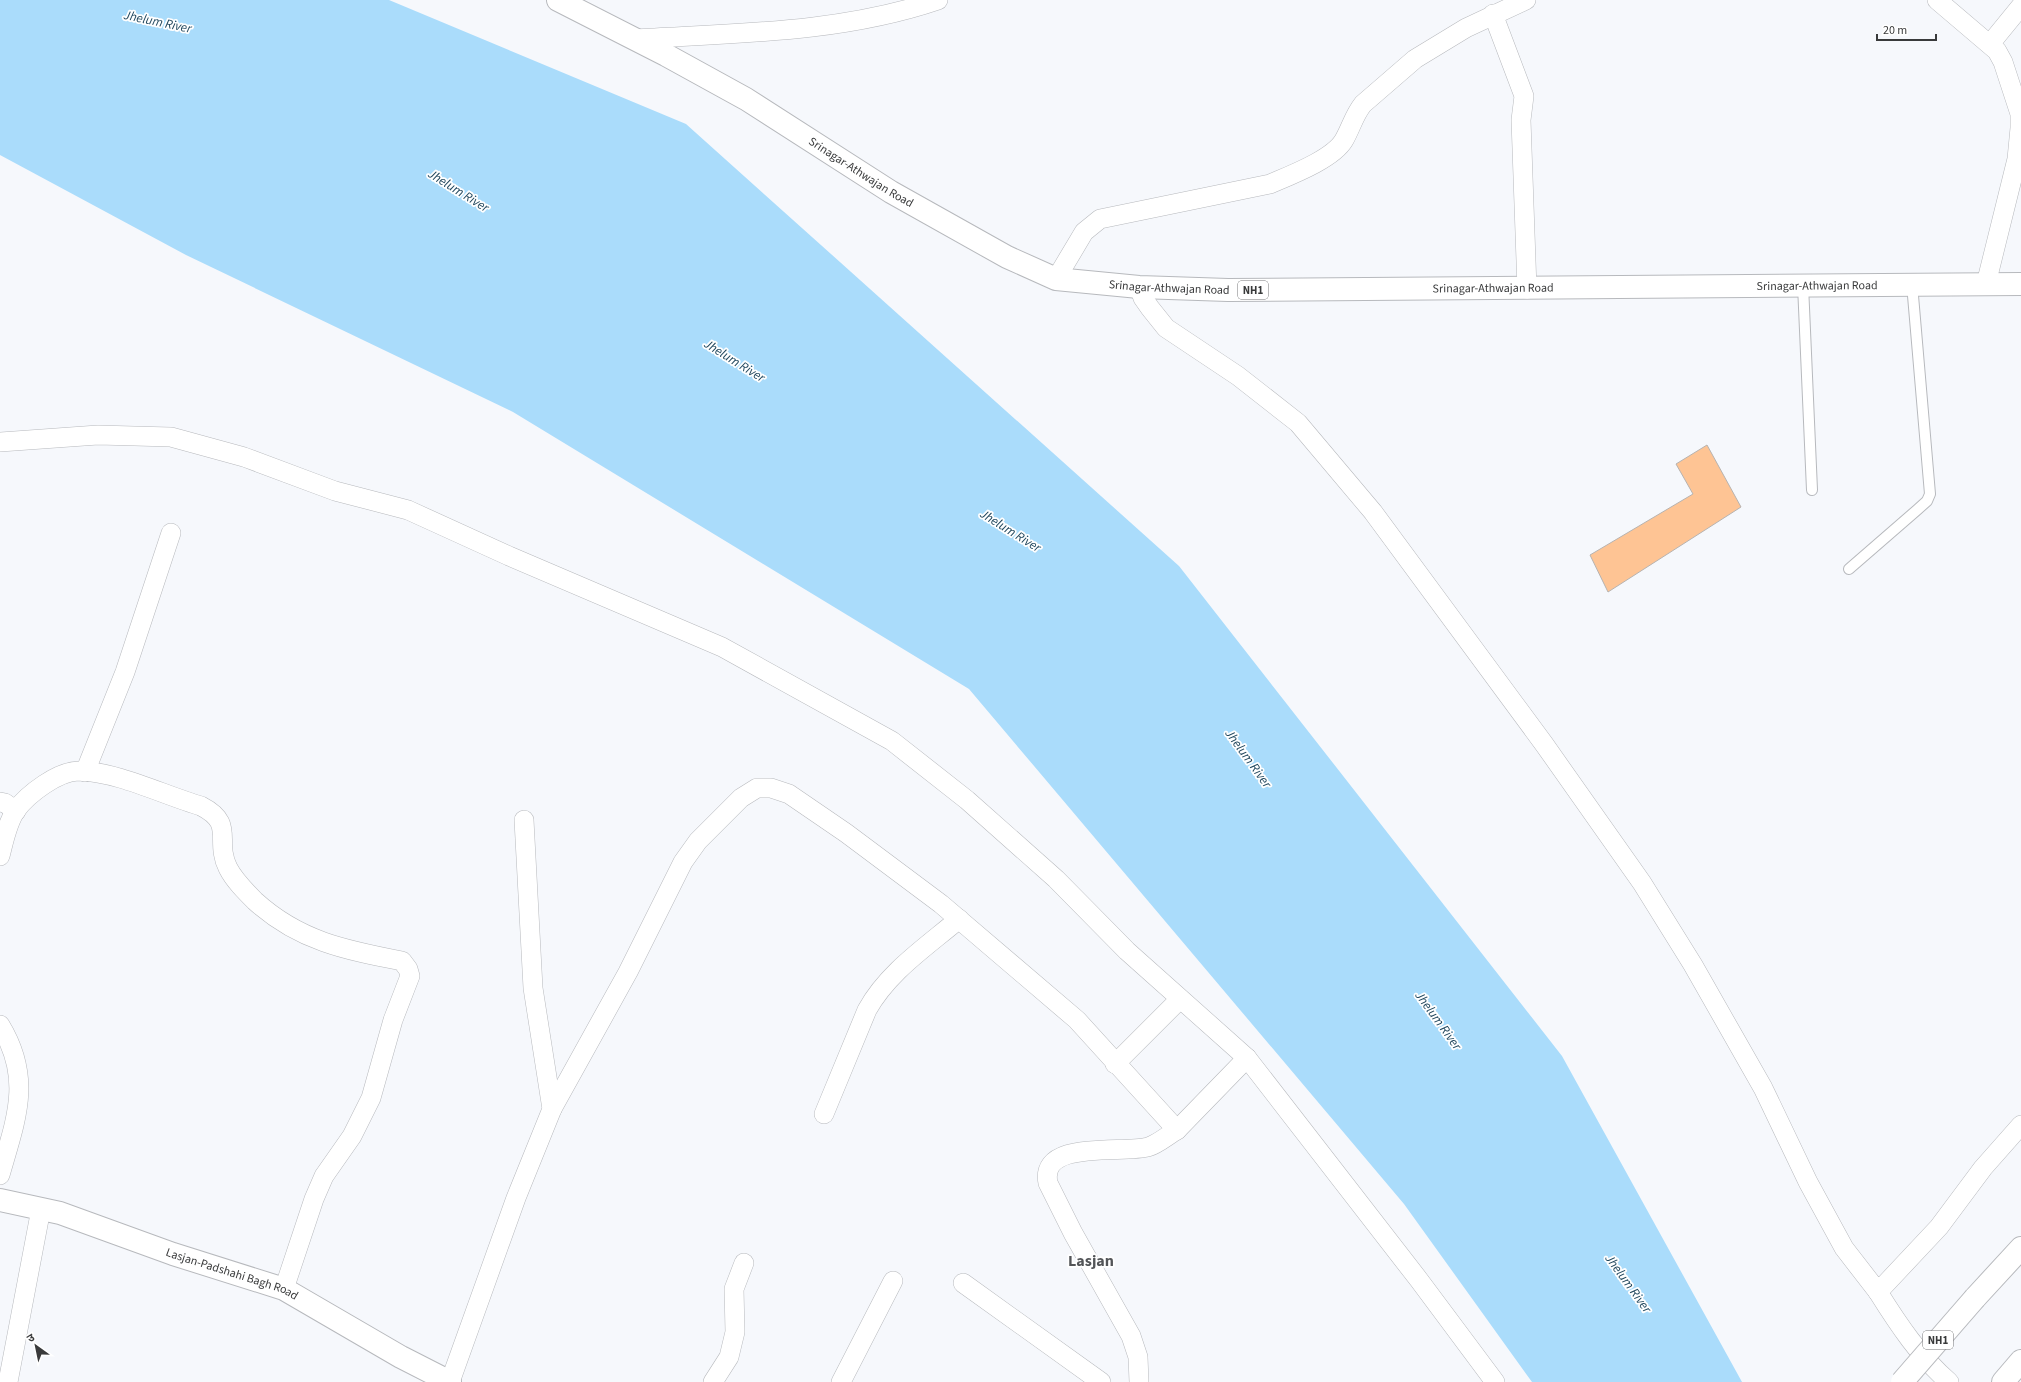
<svg xmlns="http://www.w3.org/2000/svg" width="2021" height="1382" font-family="'Source Sans 3','Noto Sans Devanagari',sans-serif">
  <style>
    .water { fill: #aadcfb }
    .building { fill: #fec494; stroke: #b7b3b0 }
    .lines { fill: none; stroke-linecap: round; stroke-linejoin: round }
    .service-casing { stroke: #b7b9bd; stroke-width: 12 }
    .minor-casing { stroke: #b7b9bd; stroke-width: 20 }
    .tertiary-casing { stroke: #b7b9bd; stroke-width: 24 }
    .trunk-casing { stroke: #b7b9bd; stroke-width: 24 }
    .service { stroke: #fff; stroke-width: 10 }
    .minor { stroke: #fff; stroke-width: 19 }
    .tertiary { stroke: #fff; stroke-width: 22 }
    .trunk { stroke: #fff; stroke-width: 22 }
    .trunk-bridge-casing { stroke: #b7b9bd; stroke-width: 24; stroke-linecap: butt }
    .trunk-bridge { stroke: #fff; stroke-width: 22 }
    .labels { text-anchor: middle; stroke-width: 3.5; stroke-linejoin: round; paint-order: stroke }
    .shield { fill: #fff; stroke: #747576; stroke-width: 1 }
    .shield-label { font-size: 11px; font-weight: bold; fill: #393a3b }
    .street-label { font-size: 12px; fill: #393a3b; stroke: #fff }
    .water-label { font-size: 13px; font-style: italic; fill: #22485e; stroke: #fff }
    .district-label { font-size: 16px; font-weight: bold; fill: #535558; stroke: #fff }
  </style>
  <rect width="100%" height="100%" fill="#f6f8fc"/>
  <polygon class="water" points="0,0 389,0 686,124 1179,566 1562,1056 1742,1382 1532,1382 1404,1204 969,689 513,412 186,255 0,155"/>
  <polygon class="building" points="1707,445 1741,507 1608,592 1590,555 1693,494 1676,464"/>
  <g class="lines">
    <defs>
      <g id="service">
        <polyline points="1803,285 1812,490"/>
        <polyline points="1849,569 1917,510 1927,501 1930,494 1912,284"/>
      </g>
      <g id="minor">
        <polyline points="1937,0 1997,51 2003,62 2020,114 2020,128 2017,159 1986,284"/>
        <polyline points="1493,14 1524,96 1521,120 1527,289"/>
        <path d="M635,39C737,33 841,33 938,0"/>
        <polyline points="1990,44 2021,6"/>
        <path d="M1056,279L1084,232L1100,219L1270,184C1291,175 1333,159 1344,140C1351,128 1354,115 1363,104L1415,59L1466,28L1526,0"/>
        <polyline points="1139,287 1143,298 1150,308 1166,328 1238,376 1298,423 1373,512 1544,744 1642,883 1693,965 1763,1088 1808,1182 1844,1248 1878,1292 1939,1227 1983,1168 2021,1125"/>
        <polyline points="0,442 98,435 171,437 244,457 335,491 408,510 509,556 722,647 892,741 967,800 1056,879 1127,951 1247,1058 1419,1280 1495,1382"/>
        <polyline points="85,772 125,672 171,533"/>
        <polyline points="0,802 5,803 16,811"/>
        <path d="M0,856C4,841 7,823 16,810C28,794 58,771 79,771C119,772 163,795 201,806C236,824 214,840 228,868C234,880 245,891 255,901C299,941 345,950 402,961L408,969L410,976L393,1020L371,1098L352,1136L324,1176L314,1199L284,1289"/>
        <path d="M0,1025C33,1079 16,1119 0,1175"/>
        <polyline points="1115,1064 1179,1000"/>
        <path d="M552,1109L628,972L683,862L698,841L741,798L757,788H771L789,794L846,833L941,904L1077,1020L1177,1130C1168,1135 1158,1144 1148,1147C1123,1154 1039,1139 1048,1183L1073,1233L1131,1336L1138,1357L1139,1382"/>
        <path d="M824,1114L867,1010C888,972 926,947 959,919"/>
        <polyline points="1177,1130 1247,1058"/>
        <polyline points="963,1283 1101,1382"/>
        <path d="M1878,1292C1898,1324 1920,1357 1949,1382"/>
        <polyline points="8,1382 41,1209"/>
        <polyline points="450,1382 516,1198 552,1109 533,988 524,820"/>
        <polyline points="713,1382 729,1357 735,1332 734,1289 744,1263"/>
        <polyline points="841,1382 893,1281"/>
      </g>
      <g id="tertiary">
        <path id="s1" d="M0,1200L60,1213L173,1254L284,1289L401,1357L450,1382"/>
      </g>
      <g id="trunk">
        <path id="s2" d="M558,0L666,55L746,99L891,192L1007,257L1056,279L1139,287L1228,290L2021,284"/>
        <polyline points="1975,1298 2021,1248"/>
        <polyline points="2003,1382 2021,1361"/>
      </g>
    </defs>
    <use href="#service" class="service-casing"/>
    <use href="#minor" class="minor-casing"/>
    <use href="#tertiary" class="tertiary-casing"/>
    <use href="#trunk" class="trunk-casing"/>
    <use href="#service" class="service"/>
    <use href="#minor" class="minor"/>
    <use href="#tertiary" class="tertiary"/>
    <use href="#trunk" class="trunk"/>
    <defs>
      <polyline id="trunk-bridge" points="1902,1382 1975,1298"/>
    </defs>
    <use href="#trunk-bridge" class="trunk-bridge-casing"/>
    <use href="#trunk-bridge" class="trunk-bridge"/>
  </g>
  <g class="labels">
    <g class="shield">
      <rect x="1238" y="281" width="30" height="18" rx="3"/>
      <rect x="1923" y="1331" width="30" height="18" rx="3"/>
    </g>
    <g class="shield-label">
      <text x="1253" y="294">NH1</text>
      <text x="1938" y="1344">NH1</text>
    </g>
    <g class="street-label">
      <text dy="4" stroke="none"><textPath href="#s2" startOffset="349">Srinagar-Athwajan Road</textPath></text>
      <text dy="4" stroke="none"><textPath href="#s2" startOffset="1333">Srinagar-Athwajan Road</textPath></text>
      <text dy="4" stroke="none"><textPath href="#s2" startOffset="685">Srinagar-Athwajan Road</textPath></text>
      <text dy="4" stroke="none"><textPath href="#s2" startOffset="1009">Srinagar-Athwajan Road</textPath></text>
      <text dy="4" stroke="none"><textPath href="#s1" startOffset="244">Lasjan-Padshahi Bagh Road</textPath></text>
    </g>
    <g class="water-label">
      <text transform="translate(158 21) rotate(12)" y="5">Jhelum River</text>
      <text transform="translate(459 190) rotate(32)" y="5">Jhelum River</text>
      <text transform="translate(735 360) rotate(32)" y="5">Jhelum River</text>
      <text transform="translate(1011 530) rotate(32)" y="5">Jhelum River</text>
      <text transform="translate(1249 758) rotate(54)" y="5">Jhelum River</text>
      <text transform="translate(1439 1020) rotate(54)" y="5">Jhelum River</text>
      <text transform="translate(1629 1283) rotate(54)" y="5">Jhelum River</text>
    </g>
    <g class="district-label">
      <text x="1091" y="1266">Lasjan</text>
    </g>
  </g>
  <g transform="translate(36 1346) rotate(327)" stroke="#ffffff" stroke-width="3" paint-order="stroke">
  <path d="M0-3L7 15L0 10L-7 15Z" fill="#393a3b"/>
  <text y="-6" font-size="11" font-weight="bold" text-anchor="middle" fill="#393a3b">उ</text>
  </g>
  <path d="M1877 34v6h59v-6" fill="none" stroke="#393a3b" stroke-width="2"/>
  <text x="1883" y="34" font-size="12" fill="#393a3b" stroke="#ffffff" stroke-width="3" paint-order="stroke">20 m</text>
</svg>
